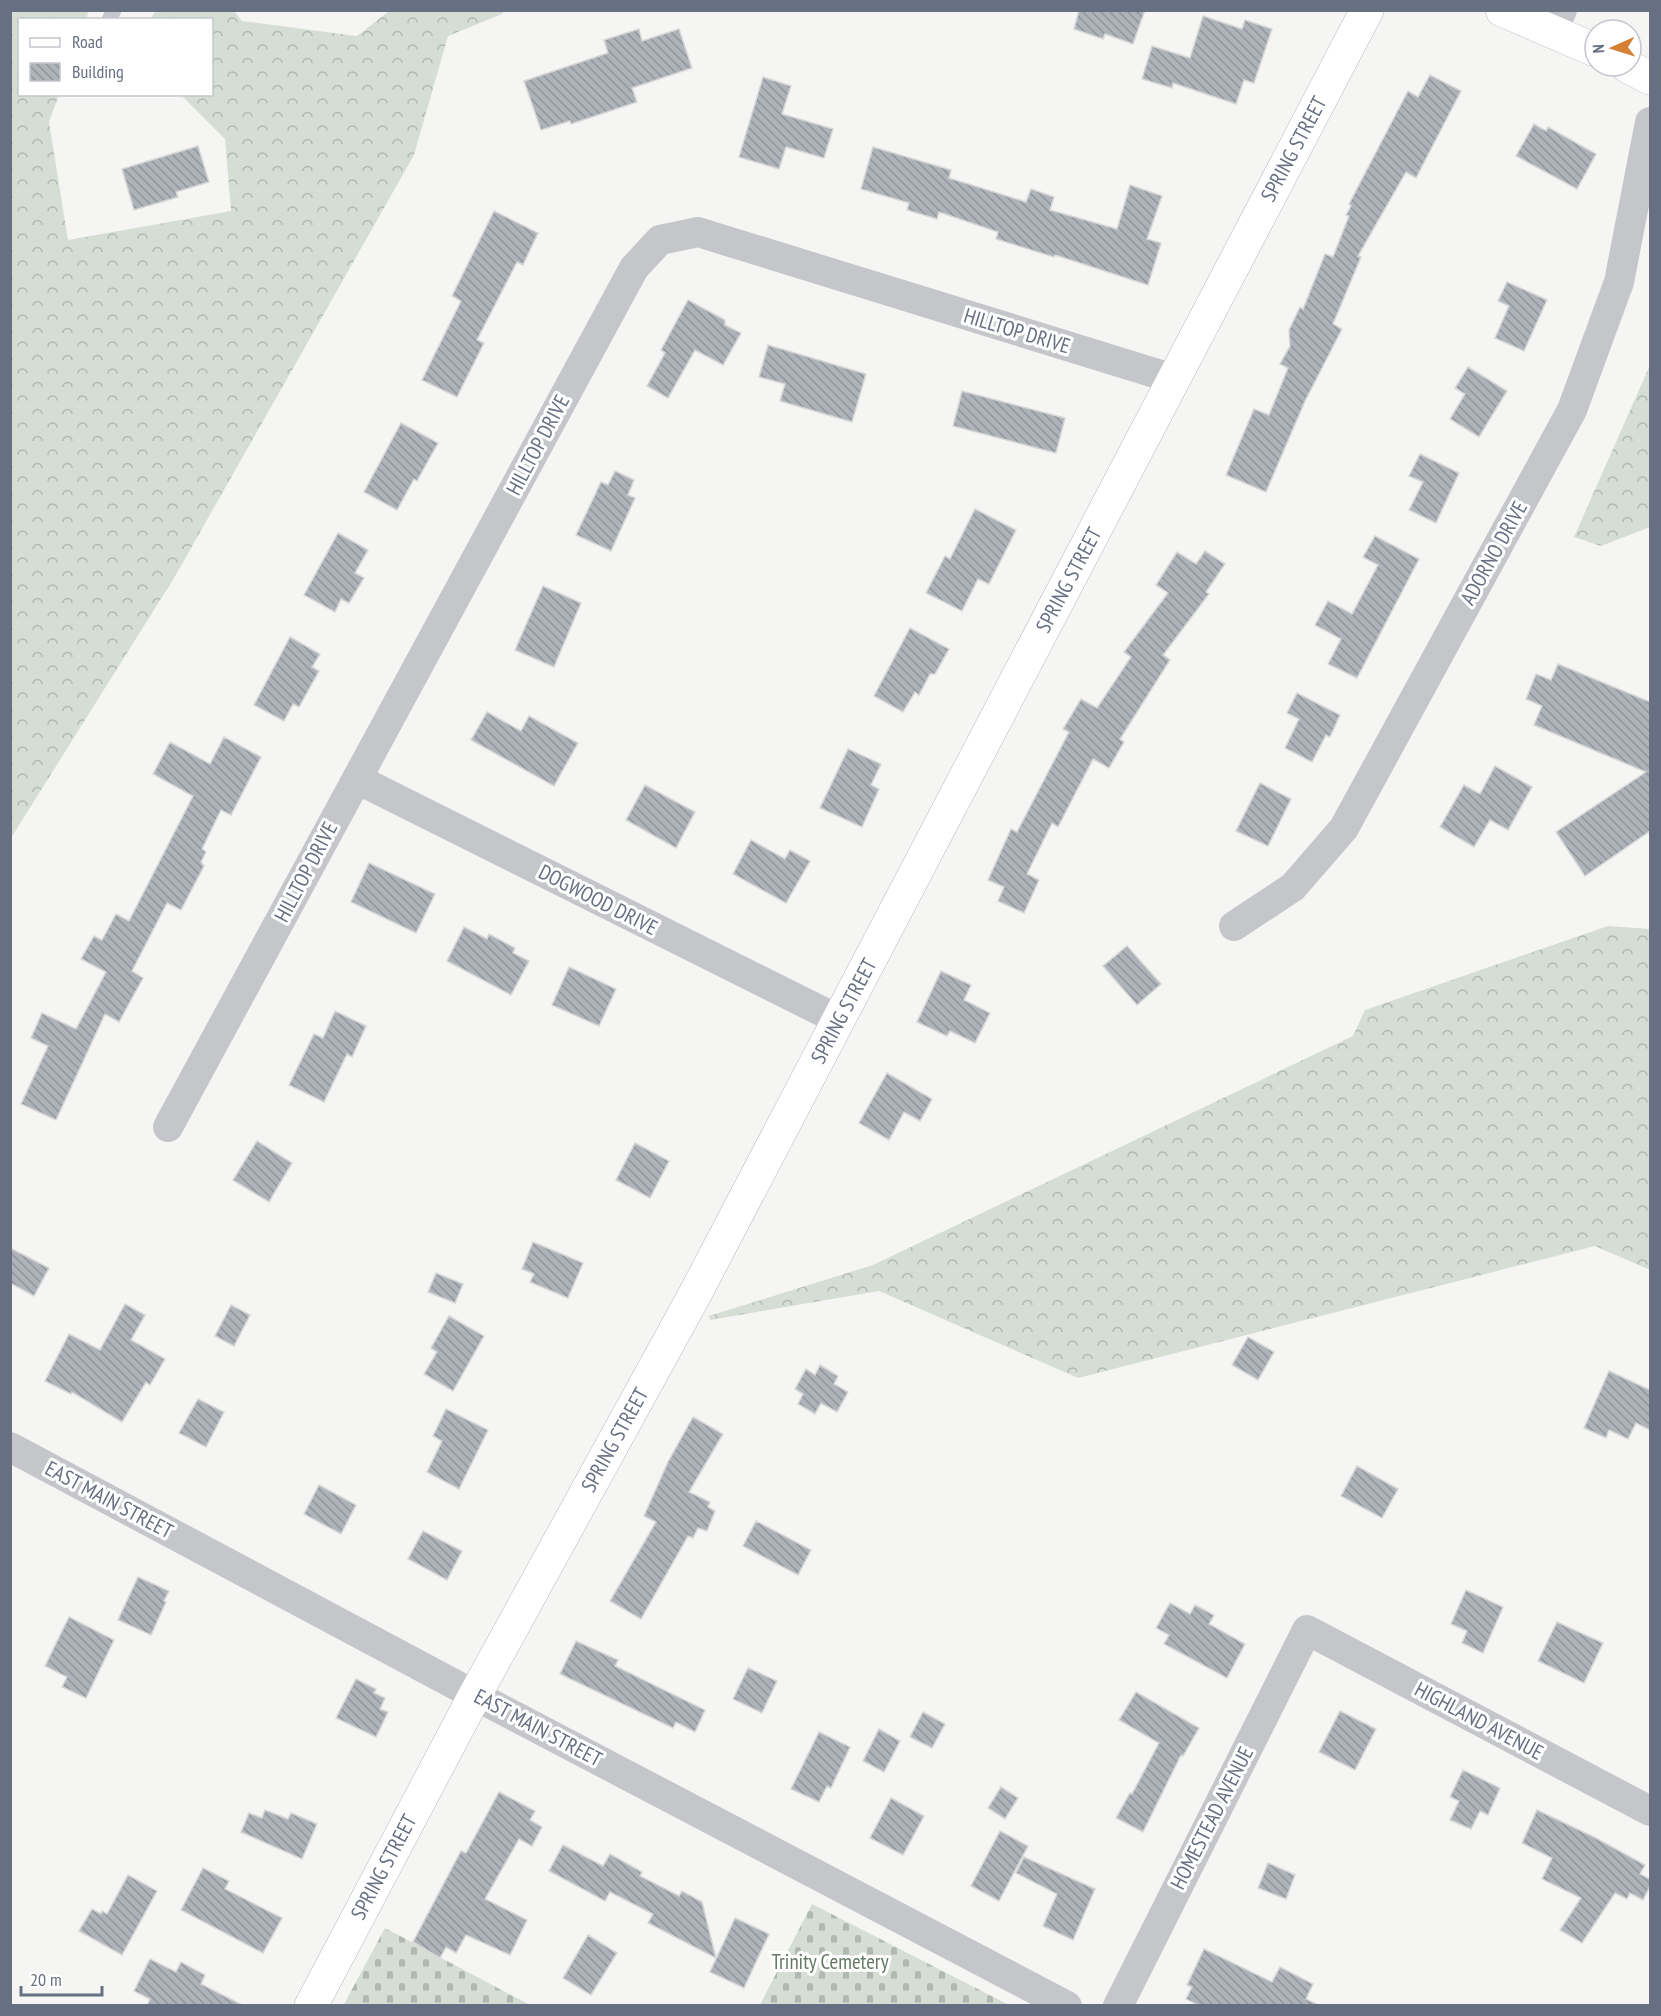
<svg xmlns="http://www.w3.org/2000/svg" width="1661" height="2016" font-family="'PT Sans Narrow',sans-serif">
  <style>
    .forest { fill: url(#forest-crowns) }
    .cemetery { fill: url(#cemetery-stones) }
    .building { fill: url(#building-back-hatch); stroke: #d7d7d6; stroke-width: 1.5 }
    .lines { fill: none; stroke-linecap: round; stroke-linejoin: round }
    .secondary-casing { stroke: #b6b9be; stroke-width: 34 }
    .lane { stroke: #c4c6ca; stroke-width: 15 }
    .street { stroke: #c4c6ca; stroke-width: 30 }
    .secondary { stroke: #fff; stroke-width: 33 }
    .labels { text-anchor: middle; stroke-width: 6; stroke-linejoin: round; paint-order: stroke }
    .street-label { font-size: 21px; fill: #677082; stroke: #fff }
    .park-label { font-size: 21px; fill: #667966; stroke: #fff }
  </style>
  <defs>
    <pattern id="forest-crowns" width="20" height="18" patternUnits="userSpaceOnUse" patternTransform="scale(1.5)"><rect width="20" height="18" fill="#d6ddd4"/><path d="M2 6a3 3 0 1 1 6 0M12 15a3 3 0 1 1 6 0" fill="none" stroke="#b1b8b1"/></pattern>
    <pattern id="cemetery-stones" width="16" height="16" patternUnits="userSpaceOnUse" patternTransform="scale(1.5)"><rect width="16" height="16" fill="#d6ddd4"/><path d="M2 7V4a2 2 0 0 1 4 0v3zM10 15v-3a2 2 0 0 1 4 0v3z" fill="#b1b8b1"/></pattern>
    <pattern id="building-back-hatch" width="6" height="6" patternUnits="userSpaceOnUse" patternTransform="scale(1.5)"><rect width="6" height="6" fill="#aeb2b9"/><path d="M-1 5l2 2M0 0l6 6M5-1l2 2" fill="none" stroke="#91959c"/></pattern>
  </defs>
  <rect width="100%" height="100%" fill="#f5f6f3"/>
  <g class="forest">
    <polygon points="11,10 89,11 86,19 20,20 20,94 59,95 49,122 68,240 231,211 225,139 181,95 212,94 212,20 150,19 156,11 234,11 242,21 357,36 389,11 504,11 502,14 448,36 414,155 174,578 11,838"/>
    <polygon points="1650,365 1650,527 1601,546 1574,537"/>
    <polygon points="1608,926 1650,929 1650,1270 1595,1246 1078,1378 879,1291 710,1320 709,1316 873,1265 1353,1036 1365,1010"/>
  </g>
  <g class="cemetery">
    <polygon points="812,1904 1009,2005 760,2005"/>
    <polygon points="385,1928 530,2005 343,2006"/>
  </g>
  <g class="building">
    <polygon points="1079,10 1145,10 1133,44 1105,34 1103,39 1074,29"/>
    <polygon points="1203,16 1242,29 1245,20 1272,29 1254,83 1244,80 1236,104 1173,83 1172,88 1142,79 1152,46 1190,58"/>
    <polygon points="639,29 642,41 679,29 692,68 632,88 637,102 571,124 570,121 541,130 524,81 608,53 604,40"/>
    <polygon points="1430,75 1461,91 1416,178 1406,172 1358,256 1361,257 1333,324 1342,329 1305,401 1266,492 1226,475 1254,409 1269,415 1288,368 1280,364 1290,346 1289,330 1300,307 1303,309 1325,254 1333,257 1349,216 1346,215 1351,206 1349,204 1408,91 1418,97"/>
    <polygon points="763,77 791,86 782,114 833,129 824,158 786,147 779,169 739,157"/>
    <polygon points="1534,124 1546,131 1548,127 1596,154 1577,189 1516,156"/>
    <polygon points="198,146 209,182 176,192 178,197 134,210 122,169"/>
    <polygon points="873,147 951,170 949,178 1026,202 1031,189 1054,197 1050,210 1117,229 1130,185 1162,196 1147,239 1161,243 1148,285 1055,255 1054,257 996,239 998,232 939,212 937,219 907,210 909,203 861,189"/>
    <polygon points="494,211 538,233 523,265 517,262 477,340 484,343 457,397 422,380 461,301 452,296"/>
    <polygon points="1507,282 1547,300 1524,351 1495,338 1509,306 1498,301"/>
    <polygon points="688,300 725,320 725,325 741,333 723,365 695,350 668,398 647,386 665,353 661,350"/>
    <polygon points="768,345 866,374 852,422 780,401 785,384 759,377"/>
    <polygon points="1468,367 1507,391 1479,437 1450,419 1465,394 1455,388"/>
    <polygon points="962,391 1065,418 1056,453 953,426"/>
    <polygon points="401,423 438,443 417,481 414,479 397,510 364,492"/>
    <polygon points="1420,454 1459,473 1436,523 1409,510 1423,482 1409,476"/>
    <polygon points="615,471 634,480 628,495 635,498 611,551 576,535 601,482 608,485"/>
    <polygon points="975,509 1016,530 989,584 978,579 962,611 926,593 945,556 950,559"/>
    <polygon points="338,533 368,550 355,573 364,578 349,603 341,599 335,612 304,595"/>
    <polygon points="1375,536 1419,559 1357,678 1328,664 1341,639 1315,625 1328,601 1352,614 1378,565 1363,557"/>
    <polygon points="1205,551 1225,564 1206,592 1209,594 1163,655 1170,660 1120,739 1124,742 1109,768 1093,759 1058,827 1052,823 1027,874 1039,880 1024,913 998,901 1004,887 988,880 1011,829 1017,832 1069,732 1063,729 1081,699 1097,708 1131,657 1124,652 1168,593 1156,585 1177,552 1196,564"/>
    <polygon points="543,586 581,603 554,667 515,650"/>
    <polygon points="910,628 949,649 935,674 930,674 919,695 915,692 903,712 874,696"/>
    <polygon points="290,637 320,654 312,667 319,671 299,707 293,704 284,721 254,705"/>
    <polygon points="1558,664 1650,702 1650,831 1585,876 1556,832 1646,772 1534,725 1542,706 1526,699 1536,674 1551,680"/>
    <polygon points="1297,693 1340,715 1330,737 1326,735 1312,762 1285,748 1299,719 1287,713"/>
    <polygon points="487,712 521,731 529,716 578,743 554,786 471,740"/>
    <polygon points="224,737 261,757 231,815 221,810 202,849 206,852 201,862 204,866 181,910 167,903 132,971 143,978 119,1022 105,1014 56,1120 21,1104 48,1046 31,1038 42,1013 76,1029 106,972 81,959 94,936 102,940 116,914 129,921 193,796 153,774 170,742 210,764"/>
    <polygon points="848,749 881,764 871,785 879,789 862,827 820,808"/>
    <polygon points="1495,766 1532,787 1508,830 1490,820 1474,847 1440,827 1464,785 1480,794"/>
    <polygon points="1260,783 1291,799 1268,846 1236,831"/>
    <polygon points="645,785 695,812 676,848 626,820"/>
    <polygon points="751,840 785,859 790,850 810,861 786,903 733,874"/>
    <polygon points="369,863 435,894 416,933 351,902"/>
    <polygon points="464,927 487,939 489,934 515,948 513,953 529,961 511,995 447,961"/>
    <polygon points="1127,946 1161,984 1137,1005 1103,966"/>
    <polygon points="569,967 616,989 599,1026 552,1005"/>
    <polygon points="941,971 971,985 964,1000 990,1013 975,1043 950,1031 947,1036 917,1022"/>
    <polygon points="335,1011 366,1026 352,1057 347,1054 324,1102 289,1085 314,1034 323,1038"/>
    <polygon points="887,1073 932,1099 920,1121 904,1112 889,1140 859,1123"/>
    <polygon points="257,1141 292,1163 269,1202 233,1180"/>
    <polygon points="635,1143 669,1161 650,1198 616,1180"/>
    <polygon points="533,1242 583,1263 568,1298 530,1282 534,1274 522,1269"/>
    <polygon points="10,1248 49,1268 34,1296 10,1283"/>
    <polygon points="436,1273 463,1284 455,1303 428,1292"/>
    <polygon points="125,1304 145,1315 131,1340 165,1359 150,1385 146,1382 122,1422 72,1392 71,1394 45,1381 69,1334 100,1350"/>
    <polygon points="231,1305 250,1315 234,1346 215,1336"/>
    <polygon points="449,1316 484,1336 453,1391 424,1374 437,1352 431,1348"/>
    <polygon points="1248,1337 1274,1352 1258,1380 1232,1365"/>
    <polygon points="820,1365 838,1376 834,1384 848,1392 837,1412 821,1403 815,1414 798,1404 803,1394 795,1389 806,1369 815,1375"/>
    <polygon points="1609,1371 1650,1390 1650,1430 1636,1423 1628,1439 1609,1430 1606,1438 1584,1428"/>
    <polygon points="198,1399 224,1412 206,1447 179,1433"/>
    <polygon points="446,1409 488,1430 459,1489 427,1472 442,1441 433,1436"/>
    <polygon points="693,1417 723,1434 689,1492 710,1502 708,1507 715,1511 707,1531 698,1528 693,1538 688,1536 641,1619 610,1601 656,1522 644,1516 668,1462"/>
    <polygon points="1357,1466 1398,1489 1382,1518 1341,1496"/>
    <polygon points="319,1485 356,1505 341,1534 304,1514"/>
    <polygon points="756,1521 811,1550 798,1575 743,1546"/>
    <polygon points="423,1531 462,1551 447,1580 408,1559"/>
    <polygon points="138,1577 169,1591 164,1601 166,1602 151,1635 118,1620"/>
    <polygon points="1466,1590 1503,1607 1483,1653 1462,1643 1467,1631 1451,1624"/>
    <polygon points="1170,1603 1190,1614 1195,1605 1214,1615 1209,1624 1245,1644 1227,1678 1164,1644 1169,1635 1156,1628"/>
    <polygon points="69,1617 114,1640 86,1698 62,1687 67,1677 45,1666"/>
    <polygon points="1557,1622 1603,1643 1584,1683 1538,1661"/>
    <polygon points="576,1641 618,1660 615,1666 705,1710 695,1732 676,1722 673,1728 560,1674"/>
    <polygon points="748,1668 777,1681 762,1713 733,1699"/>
    <polygon points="356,1679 376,1689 374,1693 385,1698 380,1709 388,1712 376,1737 336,1718"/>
    <polygon points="1136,1692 1199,1728 1183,1756 1181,1755 1143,1832 1116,1818 1130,1793 1132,1794 1159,1743 1119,1720"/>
    <polygon points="1340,1711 1376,1729 1355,1770 1319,1752"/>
    <polygon points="923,1712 945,1724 932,1748 910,1737"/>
    <polygon points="879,1729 900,1741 884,1772 863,1761"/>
    <polygon points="819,1732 850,1747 831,1788 827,1786 819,1802 791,1789"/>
    <polygon points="1463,1770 1500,1788 1488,1815 1480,1811 1471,1829 1450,1820 1459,1801 1450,1797"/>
    <polygon points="1001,1787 1018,1798 1005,1819 988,1808"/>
    <polygon points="499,1792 535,1811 530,1820 542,1827 532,1846 519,1839 485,1899 527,1920 510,1955 466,1935 456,1953 446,1947 440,1958 413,1942 461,1851 466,1853"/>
    <polygon points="891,1798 924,1816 903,1855 870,1838"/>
    <polygon points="265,1810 288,1819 291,1813 317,1824 302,1859 241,1832 249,1813 262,1818"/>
    <polygon points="1537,1810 1594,1837 1645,1865 1640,1874 1650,1879 1650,1886 1643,1900 1630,1893 1627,1899 1615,1893 1582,1943 1560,1930 1581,1898 1542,1879 1552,1858 1522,1843"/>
    <polygon points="1000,1831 1028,1846 999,1901 971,1886"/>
    <polygon points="563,1845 603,1866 610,1854 642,1872 640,1876 679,1896 682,1891 702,1902 716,1958 648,1923 653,1914 610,1892 605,1901 549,1871"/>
    <polygon points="1024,1857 1095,1889 1073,1940 1043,1926 1057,1894 1016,1873"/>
    <polygon points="1268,1863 1295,1875 1286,1899 1258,1888"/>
    <polygon points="203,1868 229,1881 225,1889 282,1918 263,1953 181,1910"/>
    <polygon points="128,1875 157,1891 122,1955 79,1931 92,1909 101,1914 102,1911 107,1914"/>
    <polygon points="735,1918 769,1934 744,1988 710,1972"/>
    <polygon points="588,1935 617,1953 591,1995 563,1978"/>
    <polygon points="1204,1949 1272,1982 1280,1967 1313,1984 1306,1999 1320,2006 1200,2006 1186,1999 1192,1987 1187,1985"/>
    <polygon points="150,1959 176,1972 181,1962 205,1975 201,1984 244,2006 147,2006 150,1999 134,1991"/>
  </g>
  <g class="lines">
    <defs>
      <g id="secondary">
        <polyline points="1502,10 1595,50"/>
        <polyline points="1627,66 1650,78"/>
        <polyline points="311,2006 475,1695 694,1296 1367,10"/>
      </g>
    </defs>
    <use href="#secondary" class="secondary-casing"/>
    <polyline class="lane" points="109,20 114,10"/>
    <g class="street">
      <polyline points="1552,32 1562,10"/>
      <polyline points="357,779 839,1020"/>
      <polyline points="1234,926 1293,887 1344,828 1572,410 1619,282 1650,122"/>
      <polyline points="168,1127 634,268 660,240 698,232 1174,379"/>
      <polyline points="10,1447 497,1707 1067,2006"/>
      <polyline points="1118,2006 1307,1630 1650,1811"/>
    </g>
    <use href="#secondary" class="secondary"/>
  </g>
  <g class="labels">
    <g class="street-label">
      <text transform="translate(1294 149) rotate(-62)" y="7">SPRING STREET</text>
      <text transform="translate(1017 331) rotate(17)" y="7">HILLTOP DRIVE</text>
      <text transform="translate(538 445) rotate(-62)" y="7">HILLTOP DRIVE</text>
      <text transform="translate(1494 553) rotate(-61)" y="7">ADORNO DRIVE</text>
      <text transform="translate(1069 580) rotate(-62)" y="7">SPRING STREET</text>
      <text transform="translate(306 872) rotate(-62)" y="7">HILLTOP DRIVE</text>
      <text transform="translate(598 900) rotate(27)" y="7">DOGWOOD DRIVE</text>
      <text transform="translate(844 1011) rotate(-62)" y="7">SPRING STREET</text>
      <text transform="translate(615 1440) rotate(-61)" y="7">SPRING STREET</text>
      <text transform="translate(109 1500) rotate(28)" y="7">EAST MAIN STREET</text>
      <text transform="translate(1479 1721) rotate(28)" y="7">HIGHLAND AVENUE</text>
      <text transform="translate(538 1728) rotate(28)" y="7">EAST MAIN STREET</text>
      <text transform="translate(1212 1818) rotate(-63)" y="7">HOMESTEAD AVENUE</text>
      <text transform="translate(384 1867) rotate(-62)" y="7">SPRING STREET</text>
    </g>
    <g class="park-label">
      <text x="830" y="1969">Trinity Cemetery</text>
    </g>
  </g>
  <rect width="1661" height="2016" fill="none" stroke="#677082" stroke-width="24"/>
  <rect x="18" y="18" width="195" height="78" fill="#ffffff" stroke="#c2c6cd" stroke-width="1.5"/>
  <rect x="30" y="38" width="30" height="9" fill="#ffffff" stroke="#c2c6cd" stroke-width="1.5"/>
  <text x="72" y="48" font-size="18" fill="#677082">Road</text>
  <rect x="30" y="63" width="30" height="18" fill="url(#building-back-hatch)" stroke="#c2c6cd" stroke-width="1.5"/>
  <text x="72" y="78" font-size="18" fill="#677082">Building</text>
  <g transform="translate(1613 48) rotate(267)"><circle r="28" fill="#ffffff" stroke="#c2c6cd" stroke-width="1.5"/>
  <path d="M0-4.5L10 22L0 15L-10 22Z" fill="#d68033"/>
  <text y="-9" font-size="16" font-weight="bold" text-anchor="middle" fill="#677082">N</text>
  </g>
  <path d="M21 1986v9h81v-9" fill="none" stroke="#677082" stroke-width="3"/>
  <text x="30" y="1986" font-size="18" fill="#677082" stroke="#ffffff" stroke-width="4.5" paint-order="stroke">20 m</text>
</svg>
